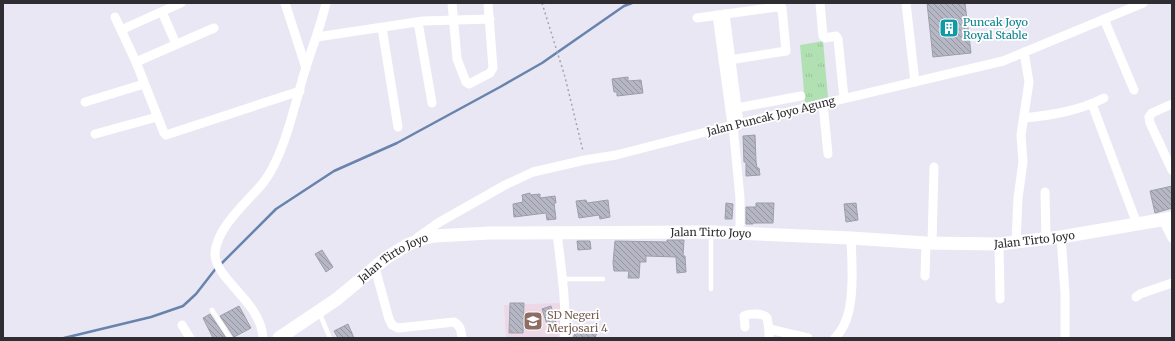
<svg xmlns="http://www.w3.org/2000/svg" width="1175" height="341" font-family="Merriweather,serif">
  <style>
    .education { fill: #edd8e7 }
    .grass { fill: url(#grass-tufts) }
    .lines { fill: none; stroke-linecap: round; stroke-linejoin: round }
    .stream { stroke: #6883ac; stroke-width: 2.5 }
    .building { fill: url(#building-back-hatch); stroke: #9d9eab }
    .path { stroke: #a6a3ad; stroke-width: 1.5; stroke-dasharray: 2 3; stroke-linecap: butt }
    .lane { stroke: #fff; stroke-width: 4.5 }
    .street { stroke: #fff; stroke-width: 9 }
    .secondary { stroke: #fff; stroke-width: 13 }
    .labels { text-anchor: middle; stroke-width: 3.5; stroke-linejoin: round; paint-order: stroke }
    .culture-label { font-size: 11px; fill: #0d838f; stroke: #fff; text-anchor: start }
    .street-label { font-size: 11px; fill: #2f2d32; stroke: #fff }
    .education-label { font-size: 11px; fill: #785e54; stroke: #fff; text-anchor: start }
  </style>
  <defs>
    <pattern id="grass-tufts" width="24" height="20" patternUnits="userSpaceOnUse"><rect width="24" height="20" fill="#b1e1b3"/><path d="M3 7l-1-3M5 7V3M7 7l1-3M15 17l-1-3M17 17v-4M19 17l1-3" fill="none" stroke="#99c19a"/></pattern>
    <pattern id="building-back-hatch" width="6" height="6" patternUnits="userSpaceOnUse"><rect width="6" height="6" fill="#b5b7c4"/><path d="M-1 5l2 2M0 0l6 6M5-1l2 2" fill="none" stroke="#9495a0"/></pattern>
  </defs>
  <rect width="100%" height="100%" fill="#eae7f4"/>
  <polygon class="education" points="560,303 560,338 506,338 504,305"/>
  <polygon class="grass" points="823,41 828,97 805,103 800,45"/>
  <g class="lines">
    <g class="stream">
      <polyline points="221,264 276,209 334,171 397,143 500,87 542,63 624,6 632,3"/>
      <polyline points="64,338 151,317 183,306 196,294 217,267"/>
    </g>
  </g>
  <g class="building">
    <polygon points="927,3 965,3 971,53 933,57"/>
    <polygon points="628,77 628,81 641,80 643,93 617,96 617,92 614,92 612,79"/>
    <polygon points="755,135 756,161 757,168 759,168 760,175 746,176 746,162 744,162 743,136"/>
    <polygon points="1172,186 1172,208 1155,213 1150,191"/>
    <polygon points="530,193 530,195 540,194 540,198 555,196 556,203 554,203 556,219 547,220 546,213 514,217 513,204 523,202 522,195"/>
    <polygon points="586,200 587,203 608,200 610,217 600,219 599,215 579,218 576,201"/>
    <polygon points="726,203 733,204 732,219 725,219"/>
    <polygon points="756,203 774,203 773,223 753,223 753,224 746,224 746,207 756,207"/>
    <polygon points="856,203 858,220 846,222 844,204"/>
    <polygon points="667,240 684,240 683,256 685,256 686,272 677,273 676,257 646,256 646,262 640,262 639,278 628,278 629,271 614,271 613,263 615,241 667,242"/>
    <polygon points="577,241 590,241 591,249 578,250"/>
    <polygon points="322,250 333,267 326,272 315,254"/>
    <polygon points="510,303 524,303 523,333 509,333"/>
    <polygon points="239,306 251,328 234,337 220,316"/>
    <polygon points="551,306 558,330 550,333 542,309"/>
    <polygon points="210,314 226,338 213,338 203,318"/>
    <polygon points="348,324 354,338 338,338 334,331"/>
    <polygon points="578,326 597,332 595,338 573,338"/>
  </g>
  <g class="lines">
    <polyline class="path" points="542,3 565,77 583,151"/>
    <g class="lane">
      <polyline points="711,232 711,289"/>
      <polyline points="562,279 603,279"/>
      <polyline points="212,310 230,338"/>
      <polyline points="319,312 330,338"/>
    </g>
    <g class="street">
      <polyline points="285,3 306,68"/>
      <polyline points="452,3 457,59 466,82 469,84 490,73 493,68 488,3"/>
      <polyline points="820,3 823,36 825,38 836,36 838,39 844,98"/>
      <polyline points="906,3 915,82"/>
      <polyline points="162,12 176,44"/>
      <polyline points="725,14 739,123"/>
      <polyline points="717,15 732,125"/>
      <polyline points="115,17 136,62 164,133 166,135 300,91"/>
      <polyline points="697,18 777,7 782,8 786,51 723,61"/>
      <polyline points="1104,19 1134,90"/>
      <polyline points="418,22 432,103"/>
      <polyline points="382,28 398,127"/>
      <polyline points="121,30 181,3"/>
      <polyline points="317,37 423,21 490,19"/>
      <polyline points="136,62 214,28"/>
      <polyline points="85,102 144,84"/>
      <polyline points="823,104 828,154"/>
      <polyline points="1092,104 1137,224"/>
      <polyline points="1172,104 1152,113 1149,117 1150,123 1172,170"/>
      <polyline points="737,108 801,96"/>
      <path d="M1024,118C1052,115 1079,111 1104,98"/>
      <polyline points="733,125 740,198 740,234"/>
      <polyline points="95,134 157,117"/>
      <polyline points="1045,192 1046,238"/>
      <polyline points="1163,220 1172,238"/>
      <path d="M557,233C561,268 567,303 564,338"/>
      <polyline points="1061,237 1065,293 1065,338"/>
      <polyline points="417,238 438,223 505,185 533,172 585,160 616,155 729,126 1003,61 1143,3"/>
      <polyline points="1016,242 1018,198 1023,162 1021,135 1029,82 1024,52"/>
      <polyline points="932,243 934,167"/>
      <polyline points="999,244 1000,299"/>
      <path d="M375,268L389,319L392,325L398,328L454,322C461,326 461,331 462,338"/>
      <polyline points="925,276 926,243"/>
      <polyline points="1136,297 1140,294 1172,283"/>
      <polyline points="182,325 190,338"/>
      <path d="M745,327L744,316C749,313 764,313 767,318C768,321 768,326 769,329"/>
      <path d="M263,338C261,301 214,279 215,253C217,227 247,202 263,183C285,155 295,102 306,67C313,45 321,25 326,3"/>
      <polyline points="769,338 769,329 808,338"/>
      <path d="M835,338C838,334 842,330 844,325C855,304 852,262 851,238"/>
    </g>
    <path class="secondary" id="s1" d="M279,338L337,299L386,258L407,245L425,238L435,236L490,233L711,232L851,238L926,243L999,244L1061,237L1172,218"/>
  </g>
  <defs>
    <symbol id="building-square" viewBox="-11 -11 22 22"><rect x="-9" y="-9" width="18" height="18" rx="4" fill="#0f9aa8" stroke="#fff"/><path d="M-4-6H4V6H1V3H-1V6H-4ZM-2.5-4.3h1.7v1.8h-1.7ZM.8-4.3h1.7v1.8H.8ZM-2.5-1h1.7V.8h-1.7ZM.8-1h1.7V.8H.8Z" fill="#fff"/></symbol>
    <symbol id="school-square" viewBox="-11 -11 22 22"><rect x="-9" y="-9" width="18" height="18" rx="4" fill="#8d6e63" stroke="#fff"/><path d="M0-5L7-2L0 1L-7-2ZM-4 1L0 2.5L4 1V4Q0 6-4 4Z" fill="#fff"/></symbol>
  </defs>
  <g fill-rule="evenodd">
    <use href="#building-square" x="938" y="17" width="22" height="22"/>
    <use href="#school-square" x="522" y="310" width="22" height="22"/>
  </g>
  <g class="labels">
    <g class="culture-label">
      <text x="963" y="26">Puncak Joyo<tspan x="963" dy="13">Royal Stable</tspan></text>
    </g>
    <g class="street-label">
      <text transform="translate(771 116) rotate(-14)" y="4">Jalan Puncak Joyo Agung</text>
      <text dy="4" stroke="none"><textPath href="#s1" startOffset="464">Jalan Tirto Joyo</textPath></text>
      <text dy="4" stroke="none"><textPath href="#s1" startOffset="788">Jalan Tirto Joyo</textPath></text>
      <text dy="4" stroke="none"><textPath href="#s1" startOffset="140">Jalan Tirto Joyo</textPath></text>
    </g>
    <g class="education-label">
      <text x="547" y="319">SD Negeri<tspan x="547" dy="13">Merjosari 4</tspan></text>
    </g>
  </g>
  <rect width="1175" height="341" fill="none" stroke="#2f2d32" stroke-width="8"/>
</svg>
